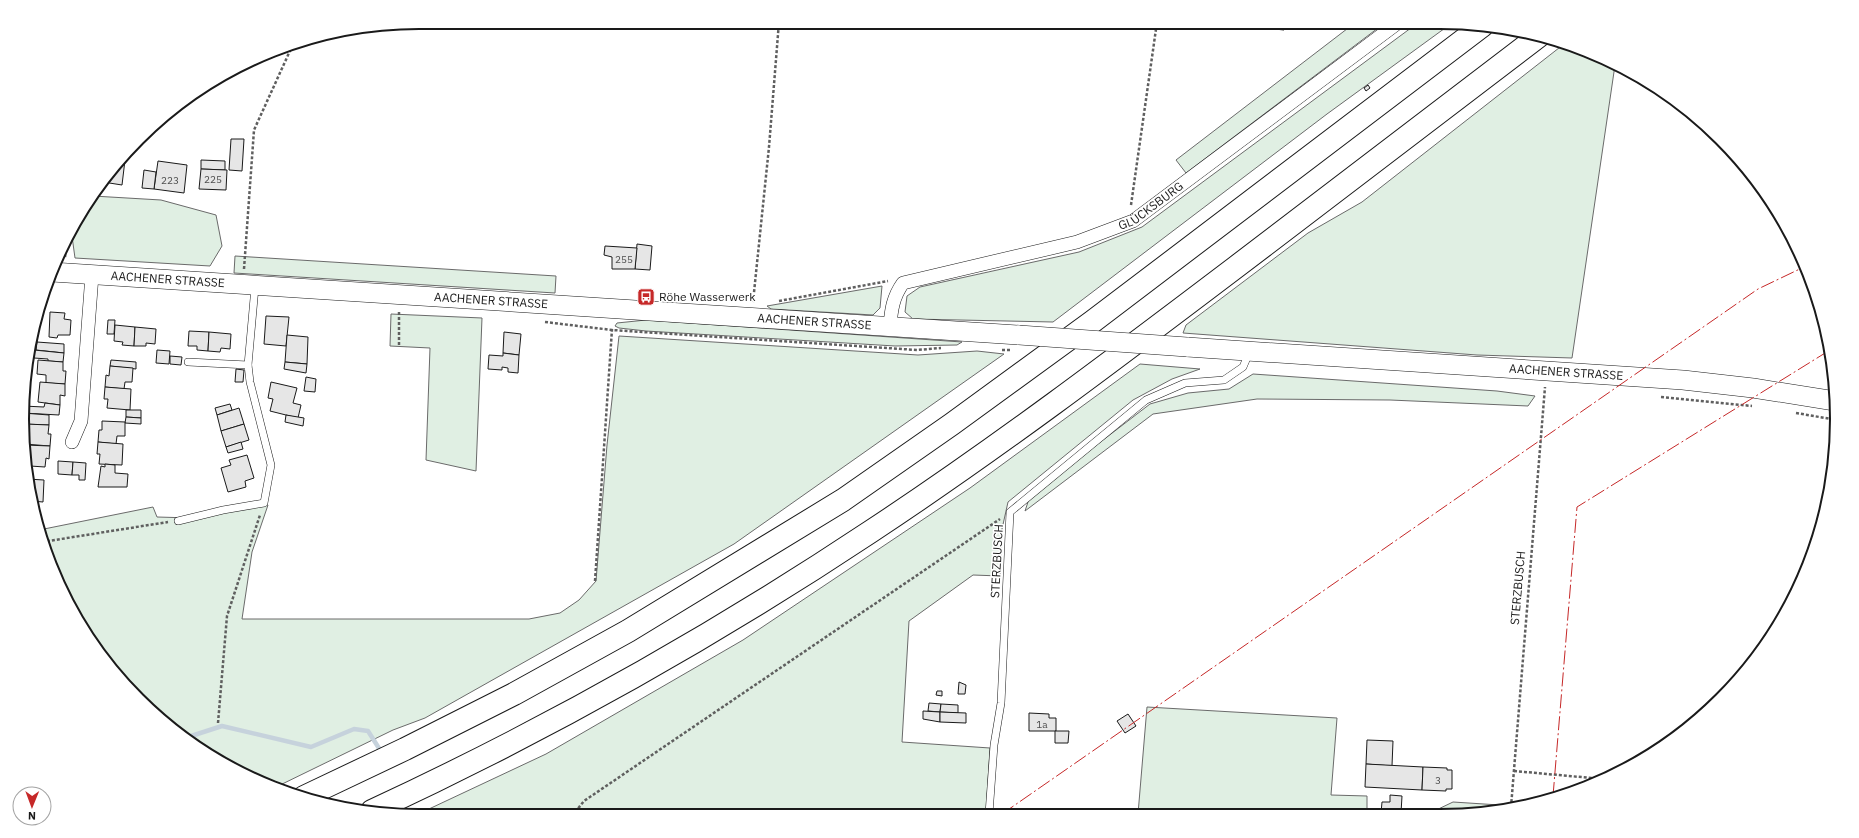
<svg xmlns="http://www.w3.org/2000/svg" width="1859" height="838" font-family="'IBM Plex Sans',sans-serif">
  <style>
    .green { fill: #e0efe3; stroke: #6a6a6a }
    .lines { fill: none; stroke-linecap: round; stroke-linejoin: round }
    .stream { stroke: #c6d2dc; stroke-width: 4.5 }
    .building { fill: #e6e6e6; stroke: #1a1a1a }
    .lane-casing { stroke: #1a1a1a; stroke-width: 8 }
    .street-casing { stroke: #1a1a1a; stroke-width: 14 }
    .secondary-casing { stroke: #1a1a1a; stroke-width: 20 }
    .highway-casing { stroke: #1a1a1a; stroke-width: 24 }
    .path { stroke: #5f5f5f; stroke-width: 2.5; stroke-dasharray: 3 2; stroke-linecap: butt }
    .lane { stroke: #fff; stroke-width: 7 }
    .street { stroke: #fff; stroke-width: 13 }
    .secondary { stroke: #fff; stroke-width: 19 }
    .highway { stroke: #fff; stroke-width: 22 }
    .secondary-bridge-casing { stroke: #1a1a1a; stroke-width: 20; stroke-linecap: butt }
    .path-bridge { stroke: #5f5f5f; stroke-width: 2.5; stroke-dasharray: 3 2; stroke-linecap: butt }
    .secondary-bridge { stroke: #fff; stroke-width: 19 }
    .power { stroke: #c62828; stroke-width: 1; stroke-dasharray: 14 3 2 3; stroke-linecap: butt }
    .labels { text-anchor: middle; stroke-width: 3; stroke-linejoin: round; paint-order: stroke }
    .number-label { font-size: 10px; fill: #4d4d4d }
    .street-label { font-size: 12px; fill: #1a1a1a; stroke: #fff }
    .poi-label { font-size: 12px; fill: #1a1a1a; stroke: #fff; text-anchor: start }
    .rim { fill: none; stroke: #1a1a1a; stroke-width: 2 }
  </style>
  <rect width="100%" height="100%" fill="#fff"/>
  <g class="green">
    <polygon points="1356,22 1386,22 1186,173 1176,160"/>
    <polygon points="1419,22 1452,23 1327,114 1053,322 913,319 905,312 907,296 920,287 1079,252 1142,227"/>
    <polygon points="1564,44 1592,52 1615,65 1572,358 1477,355 1183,333 1186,325 1308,233 1362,202"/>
    <polygon points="93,196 161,200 216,215 222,246 210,266 75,258 71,229"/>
    <polygon points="235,256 556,276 555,293 234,273"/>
    <polygon points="882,286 880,308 873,315 771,309 767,306"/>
    <polygon points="391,314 482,318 476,471 426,460 430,348 390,346"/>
    <polygon points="646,320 962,342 957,345 895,346 646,331 619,328 615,326 617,323"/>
    <polygon points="619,336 918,355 977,351 1004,354 734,544 425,718 393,730 274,788 220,763 157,718 104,661 75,617 43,547 39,530 153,507 157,517 192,518 223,510 268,505 252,552 242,619 529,619 560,613 579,600 596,581 607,445"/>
    <polygon points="1140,364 1200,369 1172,379 1133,400 1008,502 1002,529 1000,576 973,575 909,621 902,742 990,748 986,814 414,816 546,754 743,640 970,488"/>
    <polygon points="1253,374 1497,391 1535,396 1528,406 1390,400 1257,399 1153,414 1025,511 1030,496 1150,404 1188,393 1229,389"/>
    <polygon points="1147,707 1337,718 1331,795 1367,796 1367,813 1138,814"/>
    <polygon points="1453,802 1515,806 1492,813 1430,813"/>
  </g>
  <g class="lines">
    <polyline class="stream" points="185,738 222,726 311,747 354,729 368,731 382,753"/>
  </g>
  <g class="building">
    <polygon points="1207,22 1230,22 1230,25"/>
    <polygon points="1266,22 1285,22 1284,30 1265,28"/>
    <polygon points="1368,85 1370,88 1366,91 1364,88"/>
    <polygon points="231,139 244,139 242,171 229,170"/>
    <polygon points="119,159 125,160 122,185 103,182"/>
    <polygon points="201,160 225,161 225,170 201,169"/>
    <polygon points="158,161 187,165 184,193 154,189"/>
    <polygon points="201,169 227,170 226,190 199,189"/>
    <polygon points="144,170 156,172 154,189 142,188"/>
    <polygon points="637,244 652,246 650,270 635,269"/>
    <polygon points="605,246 637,248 635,269 612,269 612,257 604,255"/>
    <polygon points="50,312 65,313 64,319 71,320 70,335 58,335 57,338 49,337"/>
    <polygon points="266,316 289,317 286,346 264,344"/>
    <polygon points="108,320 115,320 114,334 107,334"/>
    <polygon points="115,325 135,327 134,346 122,345 123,342 114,341"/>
    <polygon points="135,327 156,329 155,344 146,343 146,346 134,346"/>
    <polygon points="189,331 209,332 208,351 197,350 197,346 188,346"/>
    <polygon points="32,332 38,333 36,350 29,350"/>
    <polygon points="209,332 231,334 230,349 221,348 220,352 208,351"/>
    <polygon points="504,332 521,334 519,355 503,353"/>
    <polygon points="287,335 308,337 307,364 285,362"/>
    <polygon points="37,342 64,344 64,353 36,350"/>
    <polygon points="34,350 64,353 63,362 48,361 48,359 34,358"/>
    <polygon points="157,350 170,351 169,364 156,363"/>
    <polygon points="503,353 519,355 518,373 508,372 508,368 502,367 502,370 488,369 489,355 503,356"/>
    <polygon points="170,356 182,357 181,365 170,364"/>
    <polygon points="38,360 63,362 63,371 66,371 65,384 46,383 46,375 37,374"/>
    <polygon points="111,360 136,362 136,369 110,366"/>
    <polygon points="285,362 307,364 306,373 284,369"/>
    <polygon points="110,366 133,368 132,382 125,382 124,389 105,387 106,375 109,376"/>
    <polygon points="236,369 244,370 243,382 235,382"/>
    <polygon points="306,377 316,379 315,392 304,391"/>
    <polygon points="40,382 65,384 65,396 60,395 60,405 38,402"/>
    <polygon points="271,382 297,388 293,403 301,405 298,418 270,411 273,399 268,398"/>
    <polygon points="105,387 131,389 130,410 107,408 108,399 104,399"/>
    <polygon points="45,403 60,405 59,415 23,413 23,406 44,407"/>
    <polygon points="230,404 232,410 217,415 215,408"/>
    <polygon points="239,408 244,424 221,431 217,415"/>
    <polygon points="126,410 141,410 141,418 126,417"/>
    <polygon points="23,413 49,415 49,425 22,424"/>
    <polygon points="286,415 304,418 303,426 285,422"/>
    <polygon points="126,417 141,418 141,424 125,423"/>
    <polygon points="102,421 125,422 125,436 117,436 116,444 98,442 99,430 102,430"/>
    <polygon points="26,424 49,425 48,434 51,434 50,446 24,444"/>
    <polygon points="244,424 249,440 226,447 221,431"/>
    <polygon points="98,442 123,444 122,465 99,464 100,454 97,454"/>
    <polygon points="241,442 243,449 228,453 226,447"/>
    <polygon points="25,445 50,446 49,459 46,458 45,467 30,466 30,463 25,463"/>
    <polygon points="247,455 254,478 245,481 246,487 228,492 221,468 231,465 229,460"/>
    <polygon points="58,461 73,462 72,475 58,474"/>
    <polygon points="73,462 86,463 85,480 79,480 79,475 72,475"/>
    <polygon points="105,464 115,465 115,473 128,474 127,487 98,487 101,466 105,467"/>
    <polygon points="27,479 44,480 43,502 32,501"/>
    <polygon points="959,682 966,685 965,694 958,694"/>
    <polygon points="937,691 942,691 942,696 936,695"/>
    <polygon points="929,703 941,704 940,712 928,711"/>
    <polygon points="941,704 958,705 958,713 940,712"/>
    <polygon points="923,711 940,712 940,722 923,719"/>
    <polygon points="940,712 966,713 966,723 940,722"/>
    <polygon points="1029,713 1049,714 1049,718 1056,718 1056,731 1029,731"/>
    <polygon points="1128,714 1136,726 1125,733 1117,721"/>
    <polygon points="1055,731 1069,731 1068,743 1055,743"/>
    <polygon points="1367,740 1393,741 1392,766 1366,764"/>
    <polygon points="1366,764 1423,767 1422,790 1365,787"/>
    <polygon points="1423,767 1447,768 1447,770 1452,770 1452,789 1446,789 1446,791 1422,790"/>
    <polygon points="1390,795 1402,796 1401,813 1381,813 1382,802 1390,802"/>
  </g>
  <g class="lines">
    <defs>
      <g id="lane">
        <polyline points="188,362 248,365"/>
        <polyline points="178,521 223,510 264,503 271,465 250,382 248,365 255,287"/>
        <polyline points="989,814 994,745 1001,703 1010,512 1146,400 1185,383 1224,380 1243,367 1249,353"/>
      </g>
      <g id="street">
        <path id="s1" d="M890,327C891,310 893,297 903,283L1077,242L1133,221L1399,22"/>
        <polyline points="72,442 81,421 92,275"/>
      </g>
      <g id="secondary">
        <path id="s2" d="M52,272L1019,335"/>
        <path id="s3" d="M1187,347L1683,380L1753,388L1835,401"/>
      </g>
      <g id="highway">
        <polyline points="304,797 405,749 514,694 628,631 843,500 952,424 1092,322 1482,26"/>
        <path d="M372,811C544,731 712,637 870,532C996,449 1116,358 1236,267C1337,190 1438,113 1539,36"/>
      </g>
    </defs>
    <use href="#lane" class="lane-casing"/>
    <use href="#street" class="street-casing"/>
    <use href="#secondary" class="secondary-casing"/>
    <use href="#highway" class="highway-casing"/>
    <g class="path">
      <polyline points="1131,205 1157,22"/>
      <polyline points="65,257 67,239"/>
      <polyline points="244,269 254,130 294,42"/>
      <polyline points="779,301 888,281"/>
      <polyline points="753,302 769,147 779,22"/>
      <polyline points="399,312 399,347"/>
      <polyline points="545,322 612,330 917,350 941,348"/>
      <polyline points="1661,397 1752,406"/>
      <polyline points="1796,413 1837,420"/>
      <polyline points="42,542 168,522"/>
      <polyline points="595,581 612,329"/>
      <polyline points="218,723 227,616 260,515"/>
      <polyline points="1514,771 1603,779"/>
      <polyline points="1511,807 1545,387"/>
      <polyline points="572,816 584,801 1000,519"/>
    </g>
    <use href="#lane" class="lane"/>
    <use href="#street" class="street"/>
    <use href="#secondary" class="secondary"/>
    <use href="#highway" class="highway"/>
    <defs>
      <polyline id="secondary-bridge" points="1019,335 1187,347"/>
    </defs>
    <use href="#secondary-bridge" class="secondary-bridge-casing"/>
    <polyline class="path-bridge" points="1002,350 1012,350"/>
    <use href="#secondary-bridge" class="secondary-bridge"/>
    <g class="power">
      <polyline points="1553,796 1577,507 1830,350"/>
      <polyline points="1002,814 1758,289 1806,266"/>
    </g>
  </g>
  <defs>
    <symbol id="bus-square" viewBox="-11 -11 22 22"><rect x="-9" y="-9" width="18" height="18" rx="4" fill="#c62828" stroke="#fff"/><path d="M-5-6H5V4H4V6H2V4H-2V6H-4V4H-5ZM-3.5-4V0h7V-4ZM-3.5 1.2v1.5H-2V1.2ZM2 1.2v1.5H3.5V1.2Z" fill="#fff"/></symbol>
  </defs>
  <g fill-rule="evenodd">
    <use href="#bus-square" x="636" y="287" width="20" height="20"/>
  </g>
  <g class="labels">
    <g class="number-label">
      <text x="213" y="183">225</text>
      <text x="170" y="184">223</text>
      <text x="624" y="263">255</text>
      <text x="1042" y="728">1a</text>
      <text x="1438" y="784">3</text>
    </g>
    <g class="street-label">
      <text dy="4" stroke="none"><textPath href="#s1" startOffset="308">GLÜCKSBURG</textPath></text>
      <text dy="4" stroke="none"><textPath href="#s2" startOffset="116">AACHENER STRASSE</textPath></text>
      <text dy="4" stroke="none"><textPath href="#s2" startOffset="440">AACHENER STRASSE</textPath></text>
      <text dy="4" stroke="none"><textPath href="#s2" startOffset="764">AACHENER STRASSE</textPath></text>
      <text dy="4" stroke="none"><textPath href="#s3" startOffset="380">AACHENER STRASSE</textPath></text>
      <text transform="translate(997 561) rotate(-87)" y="4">STERZBUSCH</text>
      <text transform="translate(1518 588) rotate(-85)" y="4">STERZBUSCH</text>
    </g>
    <g class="poi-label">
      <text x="659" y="301">Röhe Wasserwerk</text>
    </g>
  </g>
  <path d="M0 0H1859V838H0ZM419 29H1440A390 390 0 0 1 1830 419V419A390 390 0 0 1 1440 809H419A390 390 0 0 1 29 419V419A390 390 0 0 1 419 29Z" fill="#fff" fill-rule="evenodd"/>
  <path class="rim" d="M419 29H1440A390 390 0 0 1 1830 419V419A390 390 0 0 1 1440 809H419A390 390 0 0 1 29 419V419A390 390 0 0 1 419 29Z"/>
  <g transform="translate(32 806) rotate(181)"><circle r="19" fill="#ffffff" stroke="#a3a3a3"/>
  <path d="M0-3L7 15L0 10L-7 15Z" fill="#c62828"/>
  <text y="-6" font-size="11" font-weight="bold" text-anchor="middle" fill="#1a1a1a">N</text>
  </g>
</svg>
